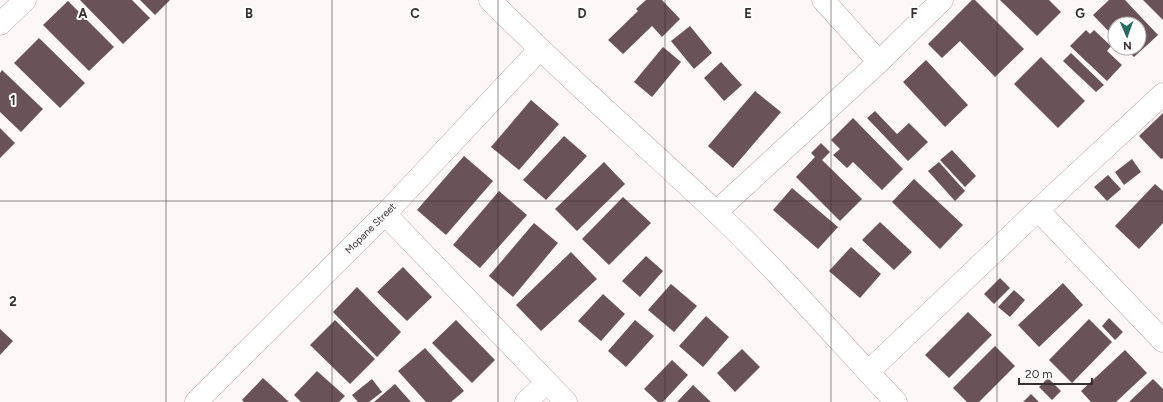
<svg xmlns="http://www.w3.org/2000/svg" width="1163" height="402" font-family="Figtree,sans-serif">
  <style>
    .building { fill: #695258 }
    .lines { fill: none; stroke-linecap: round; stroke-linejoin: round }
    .minor-casing { stroke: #c0a6ac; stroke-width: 23 }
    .minor { stroke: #fff; stroke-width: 22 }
    .grid { fill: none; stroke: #382e30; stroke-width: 1; stroke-opacity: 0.55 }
    .labels { text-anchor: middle; stroke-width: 4; stroke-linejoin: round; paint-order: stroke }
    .street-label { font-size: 10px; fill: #382e30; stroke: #fff }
    .grid-label { font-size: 13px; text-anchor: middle; font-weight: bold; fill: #382e30; stroke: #fff; stroke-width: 4; stroke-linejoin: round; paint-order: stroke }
  </style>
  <rect width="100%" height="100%" fill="#fdf7f8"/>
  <g class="building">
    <polygon points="80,0 132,0 150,18 123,44"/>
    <polygon points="140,0 170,0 155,15"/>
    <polygon points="646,0 662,0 680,19 662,37 652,26 623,54 608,40 638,11 636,9"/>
    <polygon points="972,0 975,0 1024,49 995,77 960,41 942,58 928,44"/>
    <polygon points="1000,0 1049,0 1061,12 1037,36"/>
    <polygon points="1109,0 1125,0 1158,35 1134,57 1125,48 1139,48 1139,24 1115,24 1115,38 1093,15"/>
    <polygon points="1143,0 1163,0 1163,20"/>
    <polygon points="68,1 114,47 89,71 43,25"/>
    <polygon points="690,26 712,53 694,69 671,41"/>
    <polygon points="1086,30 1090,34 1094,30 1111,46 1107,51 1122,65 1107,81 1070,46"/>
    <polygon points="39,38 85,83 60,108 14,63"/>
    <polygon points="663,47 681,62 652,97 634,82"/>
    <polygon points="1071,53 1104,85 1096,92 1063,61"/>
    <polygon points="1041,57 1085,101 1058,128 1014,84"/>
    <polygon points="926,60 968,105 945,127 903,82"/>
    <polygon points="721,62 742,85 724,101 704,78"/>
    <polygon points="2,70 43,109 21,132 0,112 0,73"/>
    <polygon points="755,91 781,112 733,168 708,146"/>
    <polygon points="531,100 559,124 519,170 491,147"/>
    <polygon points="875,111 897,134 909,123 928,142 908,161 867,118"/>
    <polygon points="1163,113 1163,158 1161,159 1139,136"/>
    <polygon points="853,118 903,169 882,190 853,162 847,168 833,155 840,149 831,140"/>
    <polygon points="0,128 15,143 0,158"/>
    <polygon points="564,136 587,156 546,200 523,180"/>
    <polygon points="821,143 830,152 822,160 862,199 840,221 796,177 815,157 811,153"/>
    <polygon points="952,150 976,176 965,187 940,160"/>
    <polygon points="464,156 493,181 446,235 417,210"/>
    <polygon points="1132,159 1141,172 1124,185 1115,172"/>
    <polygon points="604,162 625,184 577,231 555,209"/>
    <polygon points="939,162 965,191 955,201 928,171"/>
    <polygon points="1108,175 1121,189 1107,201 1094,187"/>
    <polygon points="914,179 963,225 940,249 892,202"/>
    <polygon points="1155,184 1163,191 1163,223 1139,249 1115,226"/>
    <polygon points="792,188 838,227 818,249 773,210"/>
    <polygon points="499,191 527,215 480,268 453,245"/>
    <polygon points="623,197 651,223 609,265 582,239"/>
    <polygon points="880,222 912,252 894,270 862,240"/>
    <polygon points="534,223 558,243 513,297 489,276"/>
    <polygon points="851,247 881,274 860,298 829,271"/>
    <polygon points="571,252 597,279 541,331 516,305"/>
    <polygon points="646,256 663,271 640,297 622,281"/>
    <polygon points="403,267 432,297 407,321 377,292"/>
    <polygon points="1000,278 1010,288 994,304 984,294"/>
    <polygon points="1063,283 1083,305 1039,347 1018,325"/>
    <polygon points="671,284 697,306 674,332 648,310"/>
    <polygon points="357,287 401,332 377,357 333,312"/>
    <polygon points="1014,290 1025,300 1010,317 998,307"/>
    <polygon points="603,294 625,314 601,341 578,321"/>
    <polygon points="968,312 992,335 949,378 925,355"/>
    <polygon points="706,316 729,337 703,367 679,346"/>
    <polygon points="1109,318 1123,332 1115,340 1102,326"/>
    <polygon points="1089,319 1112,342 1072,383 1049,360"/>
    <polygon points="335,320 375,359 350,384 310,345"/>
    <polygon points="456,320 495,360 472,383 432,343"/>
    <polygon points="635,320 654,336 626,367 608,351"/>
    <polygon points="0,329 13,341 0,355"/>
    <polygon points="995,346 1015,366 979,402 967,402 953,388"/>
    <polygon points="425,348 464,391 451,402 426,402 398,371"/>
    <polygon points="742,349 760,367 735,392 717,373"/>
    <polygon points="1125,350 1147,373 1116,402 1091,402 1081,391"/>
    <polygon points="672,360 688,375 663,402 658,402 644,389"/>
    <polygon points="317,371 345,396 339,402 301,402 294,395"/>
    <polygon points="263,378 289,402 244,402 242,400"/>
    <polygon points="1048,378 1061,391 1052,400 1039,387"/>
    <polygon points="372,379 382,392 369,402 358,402 352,395"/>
    <polygon points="1153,379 1163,389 1163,402 1129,402"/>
    <polygon points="395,384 411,402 374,402"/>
    <polygon points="693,385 711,402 677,402"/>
    <polygon points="1031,394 1039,402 1023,402"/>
  </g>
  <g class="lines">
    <defs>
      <g id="minor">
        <path d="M490,0C562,73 640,140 715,211C778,271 836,338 896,402"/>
        <polyline points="823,0 879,62"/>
        <polyline points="0,24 25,0"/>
        <polyline points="1038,210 1163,341"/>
        <polyline points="716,212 879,62 942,0"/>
        <polyline points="385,214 566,402"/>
        <polyline points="868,372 1038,210 1163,94"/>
        <polyline points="196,402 385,214 539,50"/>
        <polyline points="526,402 546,383"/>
      </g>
    </defs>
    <use href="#minor" class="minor-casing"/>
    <use href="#minor" class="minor"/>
  </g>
  <path class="grid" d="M166,0V402M332,0V402M498,0V402M665,0V402M831,0V402M997,0V402M0,201H1163"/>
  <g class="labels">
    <g class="street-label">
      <text transform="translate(370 228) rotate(-45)" y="4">Mopane Street</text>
    </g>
  </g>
  <g class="grid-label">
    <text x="83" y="18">A</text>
    <text x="249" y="18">B</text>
    <text x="415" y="18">C</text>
    <text x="582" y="18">D</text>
    <text x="748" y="18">E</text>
    <text x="914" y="18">F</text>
    <text x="1080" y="18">G</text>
    <text x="13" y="105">1</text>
    <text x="13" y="306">2</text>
  </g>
  <g transform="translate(1127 36) rotate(178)"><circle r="19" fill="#ffffff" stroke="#afabac"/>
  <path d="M0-3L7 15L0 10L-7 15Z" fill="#266d62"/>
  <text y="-6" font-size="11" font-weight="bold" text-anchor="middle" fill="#382e30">N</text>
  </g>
  <path d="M1019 378v6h73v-6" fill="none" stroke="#382e30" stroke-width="2"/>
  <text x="1025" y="378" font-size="12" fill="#382e30" stroke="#ffffff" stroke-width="3" paint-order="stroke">20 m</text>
</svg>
